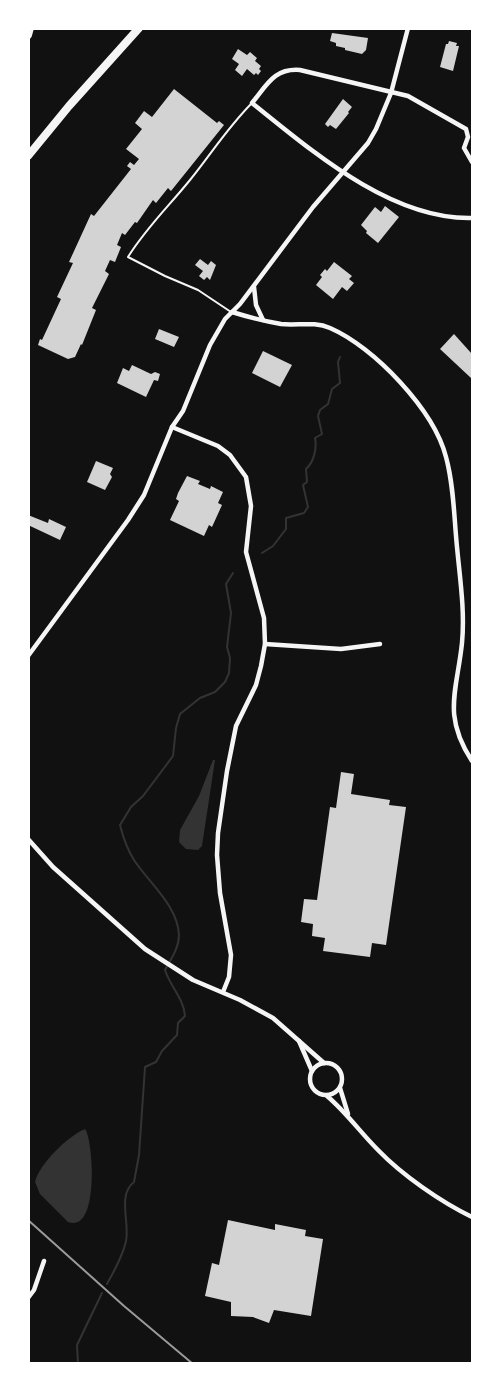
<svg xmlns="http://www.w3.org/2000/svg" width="501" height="1392" font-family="'DM Sans',sans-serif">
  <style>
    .water { fill: #333 }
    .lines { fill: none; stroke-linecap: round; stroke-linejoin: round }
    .stream { stroke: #333; stroke-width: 2 }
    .building { fill: #d3d3d3 }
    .service { stroke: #f5f5f5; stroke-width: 2 }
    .minor { stroke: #f5f5f5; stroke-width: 4.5 }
    .motorway { stroke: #f5f5f5; stroke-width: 8 }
    .rail { stroke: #9a9a9a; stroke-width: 2 }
  </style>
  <rect width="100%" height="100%" fill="#111"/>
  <g class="water">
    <polygon points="213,760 215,760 202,846 198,850 186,849 179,842 180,830 199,796"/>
    <path d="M85,1129C93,1138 100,1234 68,1222L40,1194L35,1182C39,1164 68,1136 85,1129Z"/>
  </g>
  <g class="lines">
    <g class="stream">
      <path d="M262,553L273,546L286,529V518L304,513L308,507L303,485L307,482L306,469C314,462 317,448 315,438L322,434L318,416L320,410L328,404L332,389L340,383L338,362L340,357"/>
      <path d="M107,1284C114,1271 123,1256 126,1241C130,1223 117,1195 134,1182L139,1155L145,1067L156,1062L162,1051L177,1035L178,1023L185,1016C184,999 170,986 165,970C171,959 179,948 179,935C178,906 149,883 134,860C127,849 123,837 120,825L131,807L143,796L173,756L176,728L180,714L200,698L215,692L225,682L229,673L230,658L227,647L231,613L226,584L233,573"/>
      <polyline points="78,1364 77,1345 102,1293"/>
    </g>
  </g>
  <g class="building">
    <polygon points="332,33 368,38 366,50 362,54 345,50 345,48 336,46 336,43 330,41"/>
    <polygon points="449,41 457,43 456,46 459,46 453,71 440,67 446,44 448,44"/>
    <polygon points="238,49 247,55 250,52 257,58 255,61 261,66 259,69 261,71 258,75 256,73 254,75 247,69 242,76 235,70 239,64 232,59"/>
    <polygon points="174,89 217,123 219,121 224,125 171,191 168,188 156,203 153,200 137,223 135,222 125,235 122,233 117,245 121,247 115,262 110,260 105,271 109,274 92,308 96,310 82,345 81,344 75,357 68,359 38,345 40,339 42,340 61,299 57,297 73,263 69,262 91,214 94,216 131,169 127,166 130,162 134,165 139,159 126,149 142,129 135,123 144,111 152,117"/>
    <polygon points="343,99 352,107 348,112 349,113 336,129 330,125 328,127 325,124"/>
    <polygon points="385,206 399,217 378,243 366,233 367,231 361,225 375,207 381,212"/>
    <polygon points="200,259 208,265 211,261 216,265 210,280 207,277 204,280 199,276 203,271 195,265"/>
    <polygon points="334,262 352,276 349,279 354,283 347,291 342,287 333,299 316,285 322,277 320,275 325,269 327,271"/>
    <polygon points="159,329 179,337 174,347 155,339"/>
    <polygon points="454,334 472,354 472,376 471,378 440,349"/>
    <polygon points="263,351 292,365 280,387 252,373"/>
    <polygon points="132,365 151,374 155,372 160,374 158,381 154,380 146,397 117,383 123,368 129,371"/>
    <polygon points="96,461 113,468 110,474 112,477 105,490 87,482"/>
    <polygon points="187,476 200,481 198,484 210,489 211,486 223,492 218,503 222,505 212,527 209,525 204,536 170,520 179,501 176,499 178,493"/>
    <polygon points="28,515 48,523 49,519 66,527 60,540 28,525"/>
    <polygon points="341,772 354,774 351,794 390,800 389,805 406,807 386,945 372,943 370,957 323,951 325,938 312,936 313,924 301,922 304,899 317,900 330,807 336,808"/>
    <polygon points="228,1220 275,1230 275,1224 306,1230 305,1236 323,1239 311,1316 274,1310 269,1323 253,1317 231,1316 231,1302 205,1296 212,1263 219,1265"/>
  </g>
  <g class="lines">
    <path class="service" d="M231,312L198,290L165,276L128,257C146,228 169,206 190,180C211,154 228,127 252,103"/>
    <g class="minor">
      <path d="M472,162L464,148L468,137L466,129L408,96L300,70C274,68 267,85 252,103C312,151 391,220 472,218"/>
      <polyline points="254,287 256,305 263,320"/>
      <path d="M232,312C248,317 264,321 281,324C297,326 314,321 330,328C374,347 434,410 446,457C454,486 454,518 457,547C460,579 465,611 462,643C457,691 442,715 472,761"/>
      <polyline points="172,427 218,446 230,455 246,477 251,506 246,552 264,618 265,644 261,666 256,685 236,726 227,771 218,833 217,855 220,893 231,955 229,977 223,992"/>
      <polyline points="265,644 341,649 380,644"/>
      <polyline points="28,656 128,520 144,495 172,427 183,411 210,345 225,319 240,304 313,207 368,143 376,129 391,93 408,28"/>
      <polyline points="28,839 53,867 145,949 193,980 240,1000 273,1018 324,1063"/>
      <polyline points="299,1041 312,1071"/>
      <circle cx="326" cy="1079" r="16"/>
      <polyline points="340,1088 348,1114"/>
      <path d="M327,1096C346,1112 360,1132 378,1150C402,1175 441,1202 472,1217"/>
      <polyline points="28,1298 34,1290 44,1261"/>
    </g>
    <g class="motorway">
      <polyline points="28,35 30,28"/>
      <polyline points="28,156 69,106 139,28"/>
    </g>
    <polyline class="rail" points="28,1220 124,1306 193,1364"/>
  </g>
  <rect width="501" height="1392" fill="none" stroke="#ffffff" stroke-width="60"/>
</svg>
